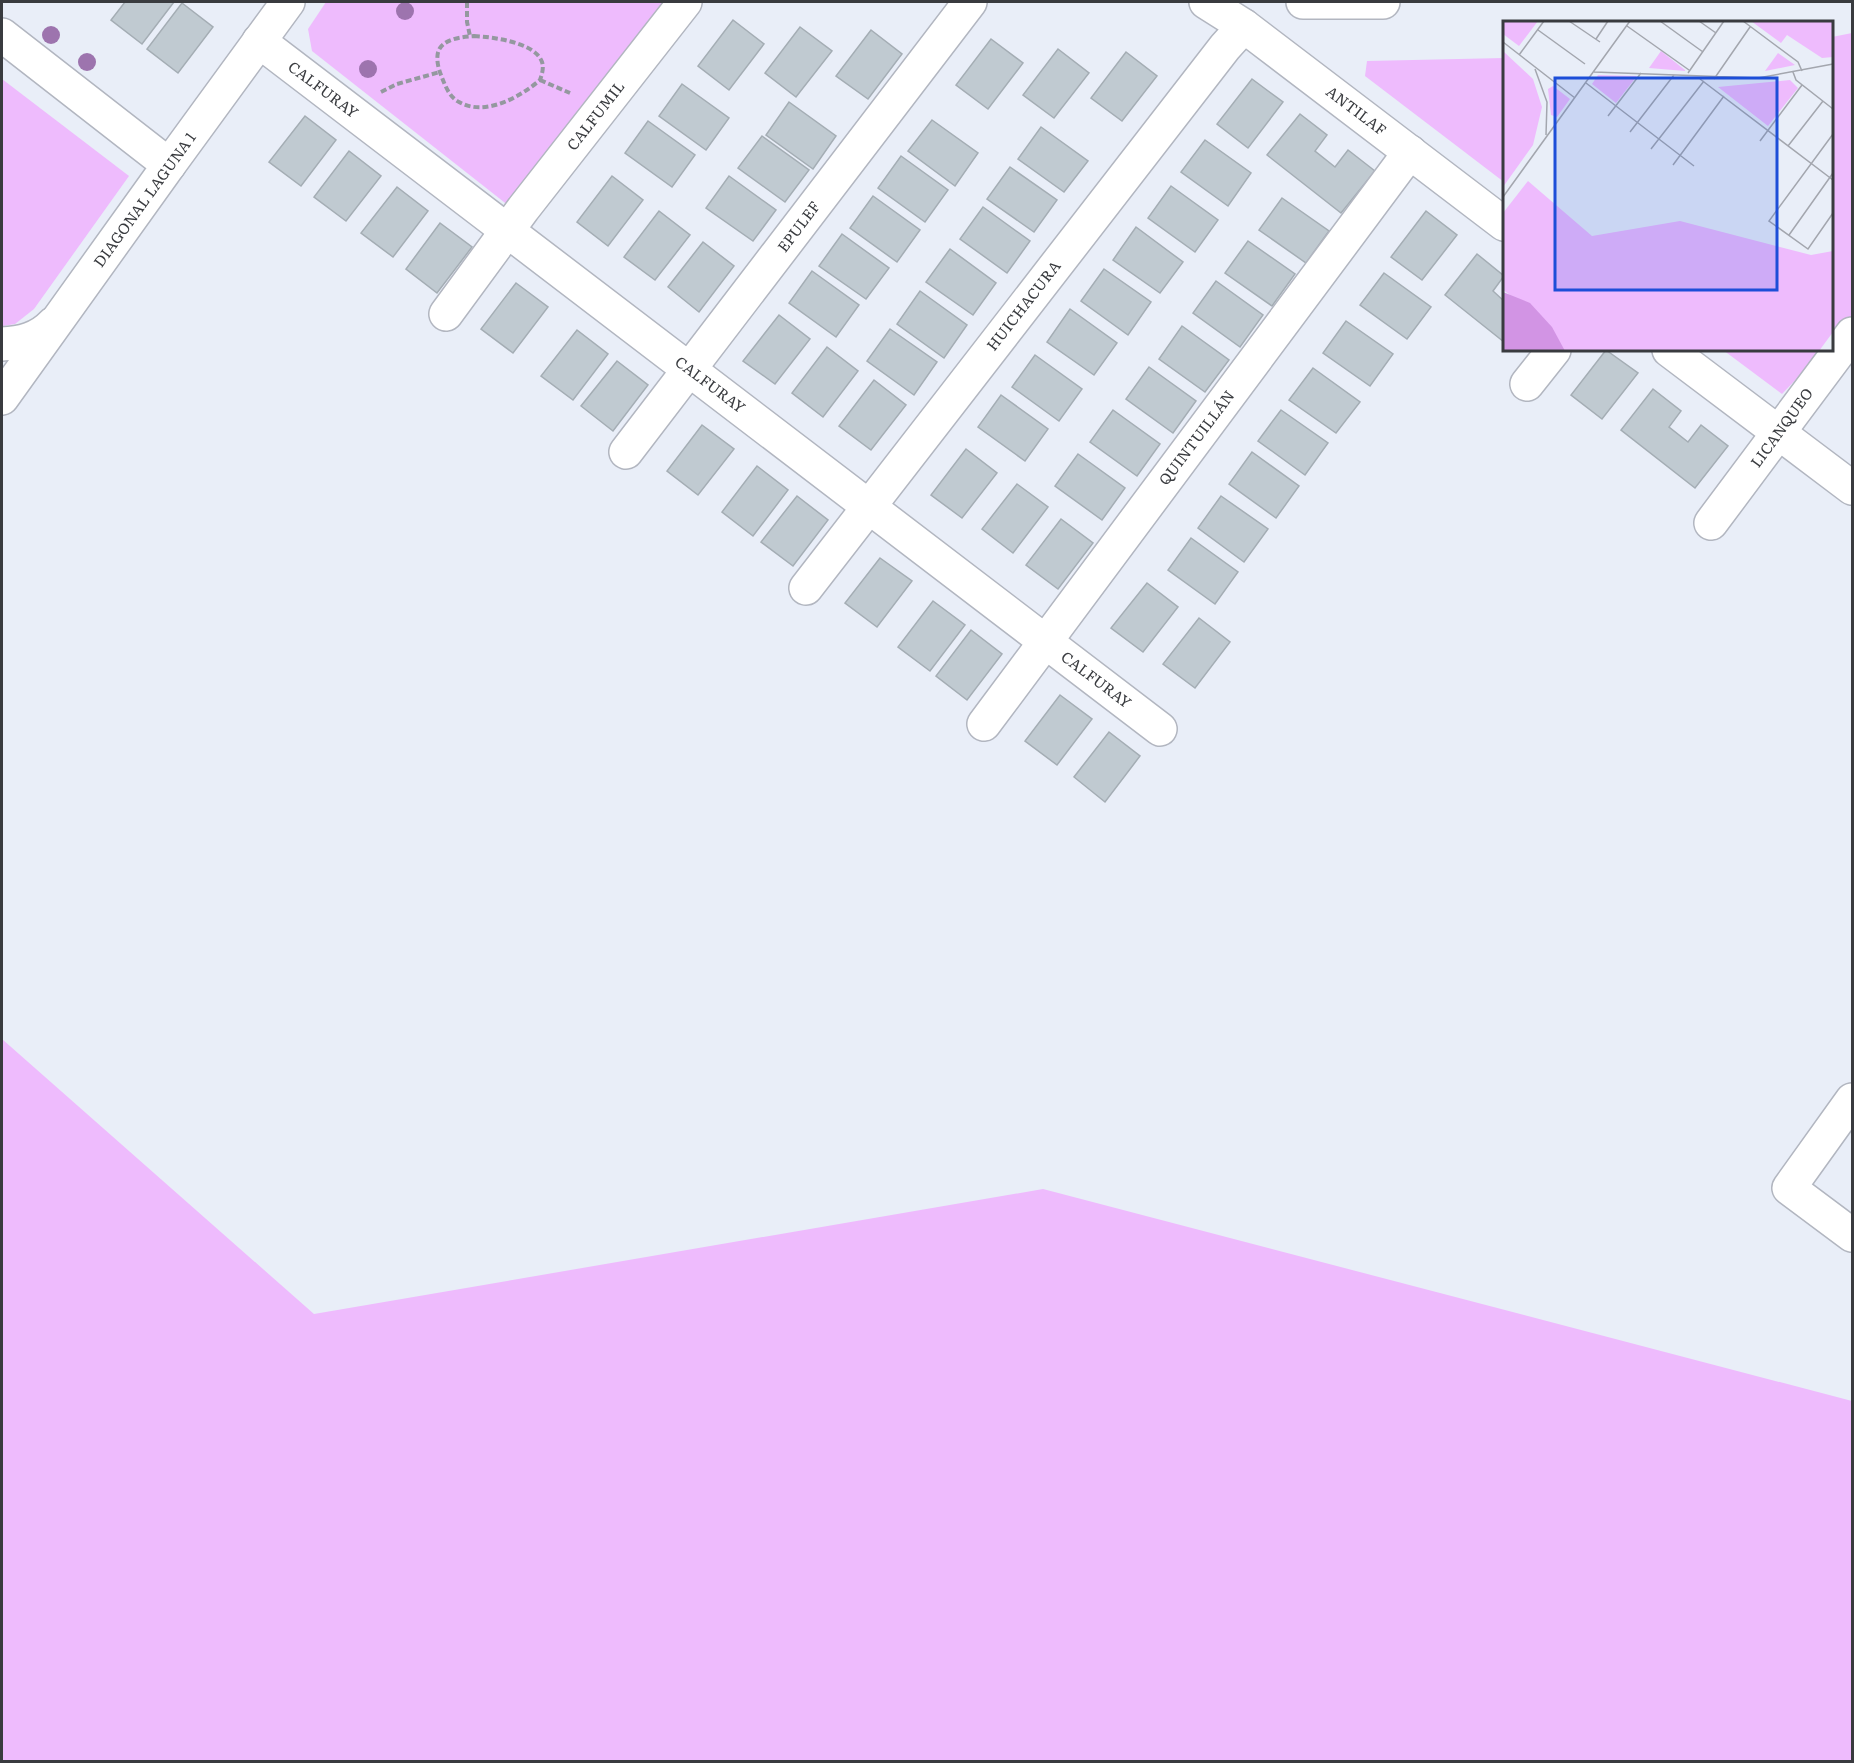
<svg xmlns="http://www.w3.org/2000/svg" width="1854" height="1763" font-family="Literata,serif">
  <style>
    .green { fill: #eebbfd }
    .building { fill: #c0cad1; stroke: #a4adb4; stroke-width: 1.5 }
    .lines { fill: none; stroke-linecap: round; stroke-linejoin: round }
    .minor-casing { stroke: #b2b6c0; stroke-width: 36 }
    .tertiary-casing { stroke: #b2b6c0; stroke-width: 36 }
    .path { stroke: #94989f; stroke-width: 4; stroke-dasharray: 6 3; stroke-linecap: butt }
    .minor { stroke: #fff; stroke-width: 33 }
    .tertiary { stroke: #fff; stroke-width: 33 }
    .tree { fill: #9d74ae }
    .labels { text-anchor: middle; stroke-width: 4.5; stroke-linejoin: round; paint-order: stroke }
    .street-label { font-size: 15px; fill: #393b3f; stroke: #fff }
    .inset-road { fill: none; stroke: #a3a6ae; stroke-width: 1.5 }
    .view { fill: #1d4ed8; fill-opacity: 0.15; stroke: #1d4ed8; stroke-width: 3 }
    .inset-edge { fill: none; stroke: #393b3f; stroke-width: 3 }
  </style>
  <rect width="100%" height="100%" fill="#e9eef8"/>
  <g class="green">
    <polygon points="326,2 671,2 509,206 312,51 308,29"/>
    <polygon points="1852,33 1852,319 1832,341 1832,37"/>
    <polygon points="1504,58 1504,182 1365,76 1367,61"/>
    <polygon points="2,79 129,176 34,309 15,324 3,326"/>
    <polygon points="1723,350 1824,350 1782,394"/>
    <polygon points="2,1039 314,1314 1043,1189 1852,1401 1852,1761 2,1761"/>
  </g>
  <g class="building">
    <polygon points="125,2 174,2 142,44 111,20"/>
    <polygon points="182,3 213,27 178,73 147,49"/>
    <polygon points="733,20 764,44 729,90 698,66"/>
    <polygon points="800,27 832,51 796,97 765,73"/>
    <polygon points="871,30 902,54 868,99 836,76"/>
    <polygon points="991,39 1023,63 988,109 956,85"/>
    <polygon points="1058,49 1089,73 1054,118 1023,95"/>
    <polygon points="1126,52 1157,76 1122,121 1091,98"/>
    <polygon points="1252,79 1283,102 1248,148 1217,124"/>
    <polygon points="682,84 729,118 706,150 659,116"/>
    <polygon points="789,102 836,136 813,169 766,135"/>
    <polygon points="1300,114 1327,135 1315,151 1335,167 1348,150 1375,171 1341,213 1267,155"/>
    <polygon points="305,116 336,140 301,186 269,162"/>
    <polygon points="932,120 978,153 955,186 908,151"/>
    <polygon points="648,121 695,155 672,187 625,153"/>
    <polygon points="1041,127 1088,161 1064,192 1018,159"/>
    <polygon points="762,136 809,170 785,202 738,168"/>
    <polygon points="1205,140 1251,173 1228,206 1181,172"/>
    <polygon points="349,151 381,176 346,221 314,197"/>
    <polygon points="901,156 948,190 925,222 878,188"/>
    <polygon points="1010,167 1057,200 1034,232 987,199"/>
    <polygon points="612,176 643,200 608,246 577,222"/>
    <polygon points="729,176 776,210 753,241 706,208"/>
    <polygon points="1171,186 1218,220 1195,252 1148,218"/>
    <polygon points="397,187 428,211 393,257 361,233"/>
    <polygon points="873,196 920,230 897,262 850,228"/>
    <polygon points="1282,198 1329,231 1306,263 1259,230"/>
    <polygon points="983,207 1030,241 1007,273 960,239"/>
    <polygon points="659,211 690,235 655,280 624,257"/>
    <polygon points="1426,211 1457,235 1422,280 1391,257"/>
    <polygon points="440,223 472,247 437,293 406,269"/>
    <polygon points="1136,227 1183,262 1160,293 1113,260"/>
    <polygon points="842,234 889,268 866,299 819,266"/>
    <polygon points="1248,241 1295,274 1272,306 1225,273"/>
    <polygon points="703,242 734,266 699,312 668,287"/>
    <polygon points="950,249 996,283 973,315 926,282"/>
    <polygon points="1477,254 1504,276 1493,291 1504,301 1504,342 1445,295"/>
    <polygon points="1104,269 1151,302 1128,335 1081,301"/>
    <polygon points="812,271 859,305 836,337 789,303"/>
    <polygon points="1384,273 1431,307 1407,339 1360,305"/>
    <polygon points="1216,281 1263,315 1240,347 1193,313"/>
    <polygon points="516,283 548,307 513,353 481,329"/>
    <polygon points="920,291 967,325 944,358 897,324"/>
    <polygon points="1070,309 1117,343 1094,375 1047,342"/>
    <polygon points="779,315 810,339 775,384 743,361"/>
    <polygon points="1346,321 1393,354 1370,386 1323,353"/>
    <polygon points="1182,326 1229,360 1205,392 1159,359"/>
    <polygon points="890,329 937,362 914,395 867,361"/>
    <polygon points="577,330 608,354 573,400 541,376"/>
    <polygon points="827,347 858,371 823,417 792,393"/>
    <polygon points="1606,350 1638,373 1602,419 1571,395"/>
    <polygon points="1035,355 1082,389 1059,421 1012,387"/>
    <polygon points="617,361 648,385 613,431 581,406"/>
    <polygon points="1149,367 1196,401 1173,433 1126,399"/>
    <polygon points="1313,368 1360,402 1336,433 1289,400"/>
    <polygon points="874,380 906,405 871,450 839,426"/>
    <polygon points="1653,389 1681,411 1669,427 1688,442 1701,425 1728,446 1695,488 1621,430"/>
    <polygon points="1001,395 1048,429 1025,461 978,427"/>
    <polygon points="1113,410 1160,444 1137,476 1090,442"/>
    <polygon points="1281,410 1328,443 1305,475 1258,441"/>
    <polygon points="702,425 734,449 698,495 667,471"/>
    <polygon points="966,449 997,473 962,518 931,495"/>
    <polygon points="1252,452 1299,486 1276,518 1229,484"/>
    <polygon points="1078,454 1125,488 1102,520 1055,486"/>
    <polygon points="757,466 788,490 753,536 722,512"/>
    <polygon points="1017,484 1048,507 1013,553 982,529"/>
    <polygon points="797,496 828,520 793,566 761,542"/>
    <polygon points="1221,496 1268,529 1244,562 1198,528"/>
    <polygon points="1061,519 1093,543 1058,589 1026,565"/>
    <polygon points="1191,538 1238,572 1215,604 1168,570"/>
    <polygon points="880,558 912,581 877,627 845,603"/>
    <polygon points="1147,583 1178,607 1143,652 1111,628"/>
    <polygon points="933,601 965,625 930,671 898,647"/>
    <polygon points="1199,618 1230,642 1195,688 1163,664"/>
    <polygon points="971,630 1002,654 967,700 936,676"/>
    <polygon points="1060,695 1092,719 1057,765 1025,741"/>
    <polygon points="1109,732 1140,756 1105,802 1074,777"/>
  </g>
  <g class="lines">
    <defs>
      <g id="minor">
        <polyline points="1206,2 1244,26 1504,224"/>
        <polyline points="1303,2 1383,2"/>
        <polyline points="259,41 1160,729"/>
        <polyline points="169,165 288,2"/>
        <polyline points="446,314 523,209 685,2"/>
        <polyline points="1669,350 1852,488"/>
        <polyline points="1527,384 1554,350"/>
        <polyline points="626,452 970,2"/>
        <polyline points="1711,523 1852,334"/>
        <polyline points="806,588 1225,47 1244,26"/>
        <polyline points="984,724 1410,152"/>
        <polyline points="1852,1100 1789,1188 1852,1235"/>
      </g>
      <g id="tertiary">
        <polyline points="2,35 169,165 2,398"/>
        <path d="M2,344C21,343 39,339 53,324"/>
      </g>
    </defs>
    <use href="#minor" class="minor-casing"/>
    <use href="#tertiary" class="tertiary-casing"/>
    <g class="path">
      <polyline points="467,2 467,22 470,36"/>
      <path d="M474,36C492,37 535,42 542,62C544,68 542,74 540,80C520,97 485,117 459,102C449,97 445,85 441,75C438,68 435,55 440,48C447,38 463,37 474,36Z"/>
      <polyline points="540,80 570,93"/>
      <polyline points="381,92 397,84 440,72"/>
    </g>
    <use href="#minor" class="minor"/>
    <use href="#tertiary" class="tertiary"/>
  </g>
  <g class="tree">
    <circle cx="405" cy="11" r="9"/>
    <circle cx="51" cy="35" r="9"/>
    <circle cx="87" cy="62" r="9"/>
    <circle cx="368" cy="69" r="9"/>
  </g>
  <g class="labels">
    <g class="street-label">
      <text transform="translate(323 90) rotate(37)" y="5">CALFURAY</text>
      <text transform="translate(1356 111) rotate(37)" y="5">ANTILAF</text>
      <text transform="translate(596 116) rotate(-52)" y="5">CALFUMIL</text>
      <text transform="translate(145 200) rotate(-54)" y="5">DIAGONAL LAGUNA 1</text>
      <text transform="translate(799 227) rotate(-53)" y="5">EPULEF</text>
      <text transform="translate(1024 306) rotate(-52)" y="5">HUICHACURA</text>
      <text transform="translate(710 385) rotate(37)" y="5">CALFURAY</text>
      <text transform="translate(1782 428) rotate(-54)" y="5">LICANQUEO</text>
      <text transform="translate(1197 438) rotate(-53)" y="5">QUINTUILLÁN</text>
      <text transform="translate(1096 680) rotate(37)" y="5">CALFURAY</text>
    </g>
  </g>
  <g transform="translate(1503 21)">
    <rect width="330" height="330" fill="#e9eef8"/>
    <path d="M0,0H35L16,25L0,13ZM248,0H330V36L319,37L284,14L278,22ZM0,30L30,58L39,86L30,124L0,166ZM158,30L182,49V50L146,47ZM275,32L292,44L262,50ZM95,54L134,55L113,82L89,63ZM287,59L295,67L265,105L215,66ZM50,65L67,78L54,96L48,94L45,68ZM25,160L89,215L177,200L308,234L330,230V311L316,330H57L24,286L0,269V192Z" fill="#eebbfd"/>
    <path d="M0,271L27,282L49,306L62,330H0Z" fill="#d294e4"/>
    <path class="inset-road" d="M66,0L97,21M157,0L200,31M196,0L213,12M240,0L295,41L299,50M124,5L186,49M35,9L82,43M93,18L105,0M0,21L72,77M16,34L41,0M32,48L44,81L43,114M91,51L255,57L330,43M290,51L293,59L330,88M185,52L221,0M197,58L330,159M211,58L247,6M83,62L191,145M105,95L138,52M127,111L171,54M330,113L266,200L305,228L330,192M257,120L299,64M285,125L320,80M148,128L201,60M170,144L221,75M0,176L127,0M286,214L330,152"/>
    <path class="view" d="M52,57H274V269H52Z"/>
    <rect width="330" height="330" class="inset-edge"/>
  </g>
  <rect width="1854" height="1763" fill="none" stroke="#393b3f" stroke-width="6"/>
</svg>
